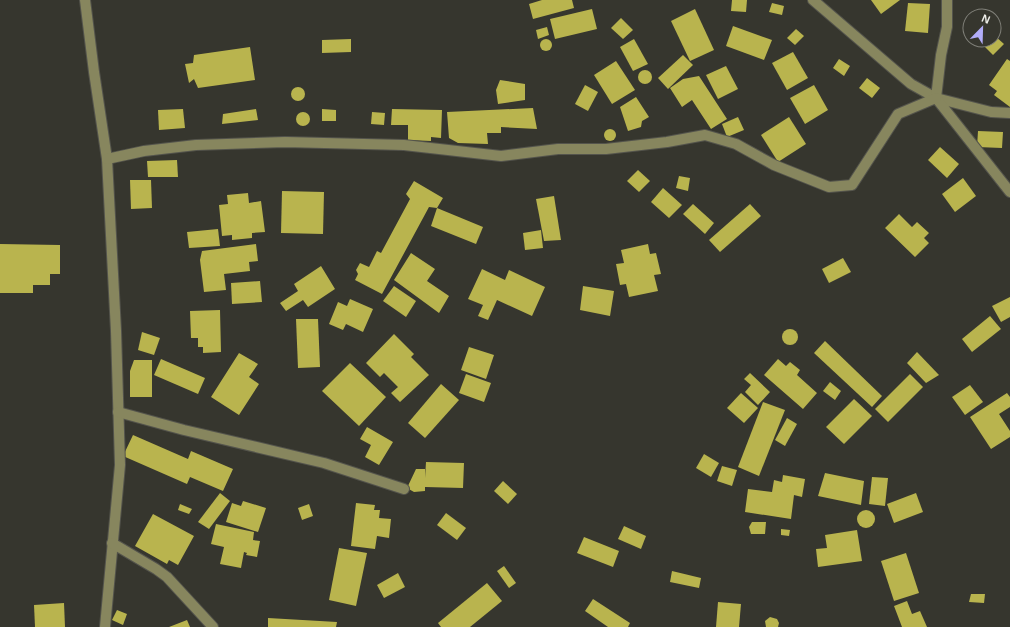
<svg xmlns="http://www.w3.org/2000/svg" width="1010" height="627" font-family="Arial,sans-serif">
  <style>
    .building { fill: #b9b44e }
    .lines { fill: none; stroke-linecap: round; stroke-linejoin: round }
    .minor-casing { stroke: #54544c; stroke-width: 12 }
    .minor { stroke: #87865e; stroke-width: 10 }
  </style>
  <rect width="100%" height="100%" fill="#36362e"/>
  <g class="building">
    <polygon points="542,0 572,0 574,8 533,19 529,4"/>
    <polygon points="732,0 747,0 746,12 731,11"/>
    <polygon points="871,0 900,0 881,14"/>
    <polygon points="772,3 784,6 782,15 769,12"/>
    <polygon points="908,3 930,4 928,33 905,31"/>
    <polygon points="592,9 597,29 555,39 550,19"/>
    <polygon points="695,9 714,50 690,61 671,21"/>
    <polygon points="621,18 633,30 623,39 611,28"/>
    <polygon points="733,26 772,40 764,60 726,46"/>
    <polygon points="547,27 549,35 538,39 536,30"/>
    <polygon points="796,29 804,36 795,45 787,38"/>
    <polygon points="995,36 1004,44 993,55 985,47 991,40 994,40"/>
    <circle cx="546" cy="45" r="6"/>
    <polygon points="351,39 351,52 322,53 322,40"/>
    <polygon points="634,39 648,64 633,71 620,47"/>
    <polygon points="250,47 255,80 198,88 194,79 189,83 185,64 193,63 194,55"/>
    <polygon points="793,52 808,78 787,90 772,63"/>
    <polygon points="683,55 693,65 668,89 658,78"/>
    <polygon points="839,59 850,66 844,76 833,68"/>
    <polygon points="1007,59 1010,61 1010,107 994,95 997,91 989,85"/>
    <polygon points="616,61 635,90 612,104 594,75"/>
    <polygon points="726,66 738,89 718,99 706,75"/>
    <circle cx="645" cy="77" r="7"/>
    <polygon points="699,76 727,119 711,129 692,100 682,107 670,88 683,79"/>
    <polygon points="867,78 880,88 872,98 859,88"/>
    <polygon points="500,80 525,84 525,100 498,104 496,90"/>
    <polygon points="585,85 598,92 588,111 575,104"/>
    <polygon points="814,85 828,110 805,124 790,98"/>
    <circle cx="298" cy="94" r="7"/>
    <polygon points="636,97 649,117 642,121 641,127 628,131 620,107"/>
    <polygon points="533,108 537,129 501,127 501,133 487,133 488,144 458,143 449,138 447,112"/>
    <polygon points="183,109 185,128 159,130 158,110"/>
    <polygon points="256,109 258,120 222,124 223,114"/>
    <polygon points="322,109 336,110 336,121 322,121"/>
    <polygon points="392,109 442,110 441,138 431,137 431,141 408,140 408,125 391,125"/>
    <circle cx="303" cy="119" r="7"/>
    <polygon points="372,112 385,113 384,125 371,124"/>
    <polygon points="738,117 744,130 727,137 722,124"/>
    <polygon points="789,117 806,144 778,162 761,135"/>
    <circle cx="610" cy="135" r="6"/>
    <polygon points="978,131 1003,132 1002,148 977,147"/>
    <polygon points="940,147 959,164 947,178 928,160"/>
    <polygon points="177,160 178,177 148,177 147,161"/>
    <polygon points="638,170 650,181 639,192 627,181"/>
    <polygon points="679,176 690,178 688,191 676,188"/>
    <polygon points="963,178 976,196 955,212 942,194"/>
    <polygon points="130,180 151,180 152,208 131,209"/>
    <polygon points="414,181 443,198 437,208 429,207 382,294 355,280 358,274 356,270 360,263 369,267 377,251 381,253 410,199 406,194"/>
    <polygon points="663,188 682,205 669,218 651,202"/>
    <polygon points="282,191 324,192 323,234 281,233"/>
    <polygon points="248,193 249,203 261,201 265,232 252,233 252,238 232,240 232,235 222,236 219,205 228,204 227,195"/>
    <polygon points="554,196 561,240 544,241 536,199"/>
    <polygon points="693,204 714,223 705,234 683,214"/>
    <polygon points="750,204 761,216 720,252 709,240"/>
    <polygon points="437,208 483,227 476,244 431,226"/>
    <polygon points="899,214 912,227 917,222 929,233 924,238 929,243 915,257 885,228"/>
    <polygon points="218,229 220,246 189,248 187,232"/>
    <polygon points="541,230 543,248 525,250 523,233"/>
    <polygon points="0,244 60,245 60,274 50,274 50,285 33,285 33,293 0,293"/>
    <polygon points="256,244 258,261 249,262 250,271 224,274 226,290 204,292 200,260 202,251"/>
    <polygon points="648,244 650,254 656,253 661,274 654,275 658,291 629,297 626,284 620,285 616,264 624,263 621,250"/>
    <polygon points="411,253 435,269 427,281 449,296 439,313 394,280"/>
    <polygon points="843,258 851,272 829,283 822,269"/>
    <polygon points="321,266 335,289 308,307 303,300 286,311 280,303 298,291 294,284"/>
    <polygon points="482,269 505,280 509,270 545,287 532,316 497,300 488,320 478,316 483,305 468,299"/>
    <polygon points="260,281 262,302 232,304 231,283"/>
    <polygon points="394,286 416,301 406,317 383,301"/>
    <polygon points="583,286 614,291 610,316 580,310"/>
    <polygon points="1010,297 1010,317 1001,322 992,306"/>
    <polygon points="350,299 373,309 363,332 346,324 343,330 329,324 338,302 347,306"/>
    <polygon points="220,310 221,352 203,353 203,347 198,347 198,338 191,338 190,311"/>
    <polygon points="990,316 1001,329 972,352 962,339"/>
    <polygon points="296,319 318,319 320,367 298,368"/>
    <circle cx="790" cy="337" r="8"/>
    <polygon points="142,332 160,338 154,355 138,350"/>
    <polygon points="394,334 414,354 411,357 429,375 400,402 391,393 398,387 384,373 380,377 366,363"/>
    <polygon points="825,341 882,396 872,407 814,353"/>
    <polygon points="469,347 494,355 486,379 461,370"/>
    <polygon points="917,352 939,375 926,383 907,363"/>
    <polygon points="239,353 258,364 249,377 259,384 239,415 211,397"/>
    <polygon points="161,359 205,378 198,394 154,375"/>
    <polygon points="778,359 786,366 790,362 800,370 797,375 817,393 803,409 764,375"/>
    <polygon points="134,360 152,360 152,397 130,397 130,371"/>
    <polygon points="350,363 386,397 359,426 322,391"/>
    <polygon points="750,373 770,392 758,405 745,392 751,385 744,379"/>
    <polygon points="466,374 491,383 484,402 459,393"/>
    <polygon points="910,374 923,387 888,422 875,409"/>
    <polygon points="830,382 841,391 835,400 823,391"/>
    <polygon points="441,384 459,400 425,438 408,423"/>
    <polygon points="970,385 983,402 965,415 952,397"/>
    <polygon points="741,393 758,408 744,423 727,408"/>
    <polygon points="1007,393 1010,397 1010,407 999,414 1010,431 1010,437 991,449 970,417"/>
    <polygon points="854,399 872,416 844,444 826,427"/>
    <polygon points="763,402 785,410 759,476 738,467"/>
    <polygon points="787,418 797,424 785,446 775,440"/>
    <polygon points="367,427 393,442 379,465 365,457 371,445 360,439"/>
    <polygon points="133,435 188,459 191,451 233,469 223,491 190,477 187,484 123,456"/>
    <polygon points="704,454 719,463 711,477 696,468"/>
    <polygon points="426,462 464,463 463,488 425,487 425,491 414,492 407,488 416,469 425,469 425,478"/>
    <polygon points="722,466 737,470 732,486 717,481"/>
    <polygon points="825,473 864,481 861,505 818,496"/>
    <polygon points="783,475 805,479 802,497 794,495 791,519 745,512 748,489 772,492 774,480 782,482"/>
    <polygon points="872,477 888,478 885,506 869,504"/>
    <polygon points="503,481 517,494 508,504 494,491"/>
    <polygon points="220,493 230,501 209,529 198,522"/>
    <polygon points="916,493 923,512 894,523 887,504"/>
    <polygon points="243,501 266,508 258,532 226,522 232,503 241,506"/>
    <polygon points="356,503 375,505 374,510 380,510 379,518 391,519 389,538 377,536 375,549 351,546"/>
    <polygon points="180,504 192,509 189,514 178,510"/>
    <polygon points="309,504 313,516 302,520 298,508"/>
    <circle cx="866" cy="519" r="9"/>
    <polygon points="446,513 466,528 457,540 437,525"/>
    <polygon points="153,514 194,536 178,565 169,560 167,564 135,546"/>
    <polygon points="752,522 766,522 765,534 751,534 749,527"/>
    <polygon points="216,524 254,532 253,540 260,541 257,557 246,555 247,553 244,552 241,568 220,564 224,547 211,544"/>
    <polygon points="624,526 646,536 641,549 618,539"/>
    <polygon points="781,529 790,530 789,536 781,535"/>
    <polygon points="857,530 862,561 818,567 816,549 827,548 825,535"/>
    <polygon points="584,537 619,551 613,567 577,553"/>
    <polygon points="339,548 367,553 356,606 329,600"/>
    <polygon points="906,553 919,593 894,601 881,561"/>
    <polygon points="504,566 516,583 509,588 497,571"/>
    <polygon points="672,571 701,578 699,588 670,582"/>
    <polygon points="398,573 405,587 384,598 377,585"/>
    <polygon points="487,583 502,601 470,627 441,627 438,623"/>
    <polygon points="971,594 985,594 984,603 969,602"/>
    <polygon points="593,599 630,623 628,627 608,627 585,611"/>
    <polygon points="907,601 912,614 920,611 927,627 902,627 894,606"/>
    <polygon points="718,602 741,604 739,627 716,627"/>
    <polygon points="64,603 65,627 35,627 34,605"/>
    <polygon points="117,610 127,614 123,625 112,620"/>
    <polygon points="770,617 777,619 779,623 778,627 766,627 765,621"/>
    <polygon points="268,618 337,622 336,627 268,627"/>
    <polygon points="187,620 190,627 169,627"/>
  </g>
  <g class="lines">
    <defs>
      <g id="minor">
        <polyline points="85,0 94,72 107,159 116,331 120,465 105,627"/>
        <polyline points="813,0 911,84 936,98 991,112 1010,113"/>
        <polyline points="947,0 947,27 941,55 936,98 1010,192"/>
        <polyline points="107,159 144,151 196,145 285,142 404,145 501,156 558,149 606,149 667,142 705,135 736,144 774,165 829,187 852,185 898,114 936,98"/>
        <polyline points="118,412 184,430 324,463 404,489"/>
        <polyline points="112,543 156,569 167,577 213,627"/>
      </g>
    </defs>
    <use href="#minor" class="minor-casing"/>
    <use href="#minor" class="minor"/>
  </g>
  <g transform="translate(982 28) rotate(23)"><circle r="19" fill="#36362e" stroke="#808079"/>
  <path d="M0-3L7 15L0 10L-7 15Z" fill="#b2adf9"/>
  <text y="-6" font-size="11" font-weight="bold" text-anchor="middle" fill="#efefea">N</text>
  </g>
</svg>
